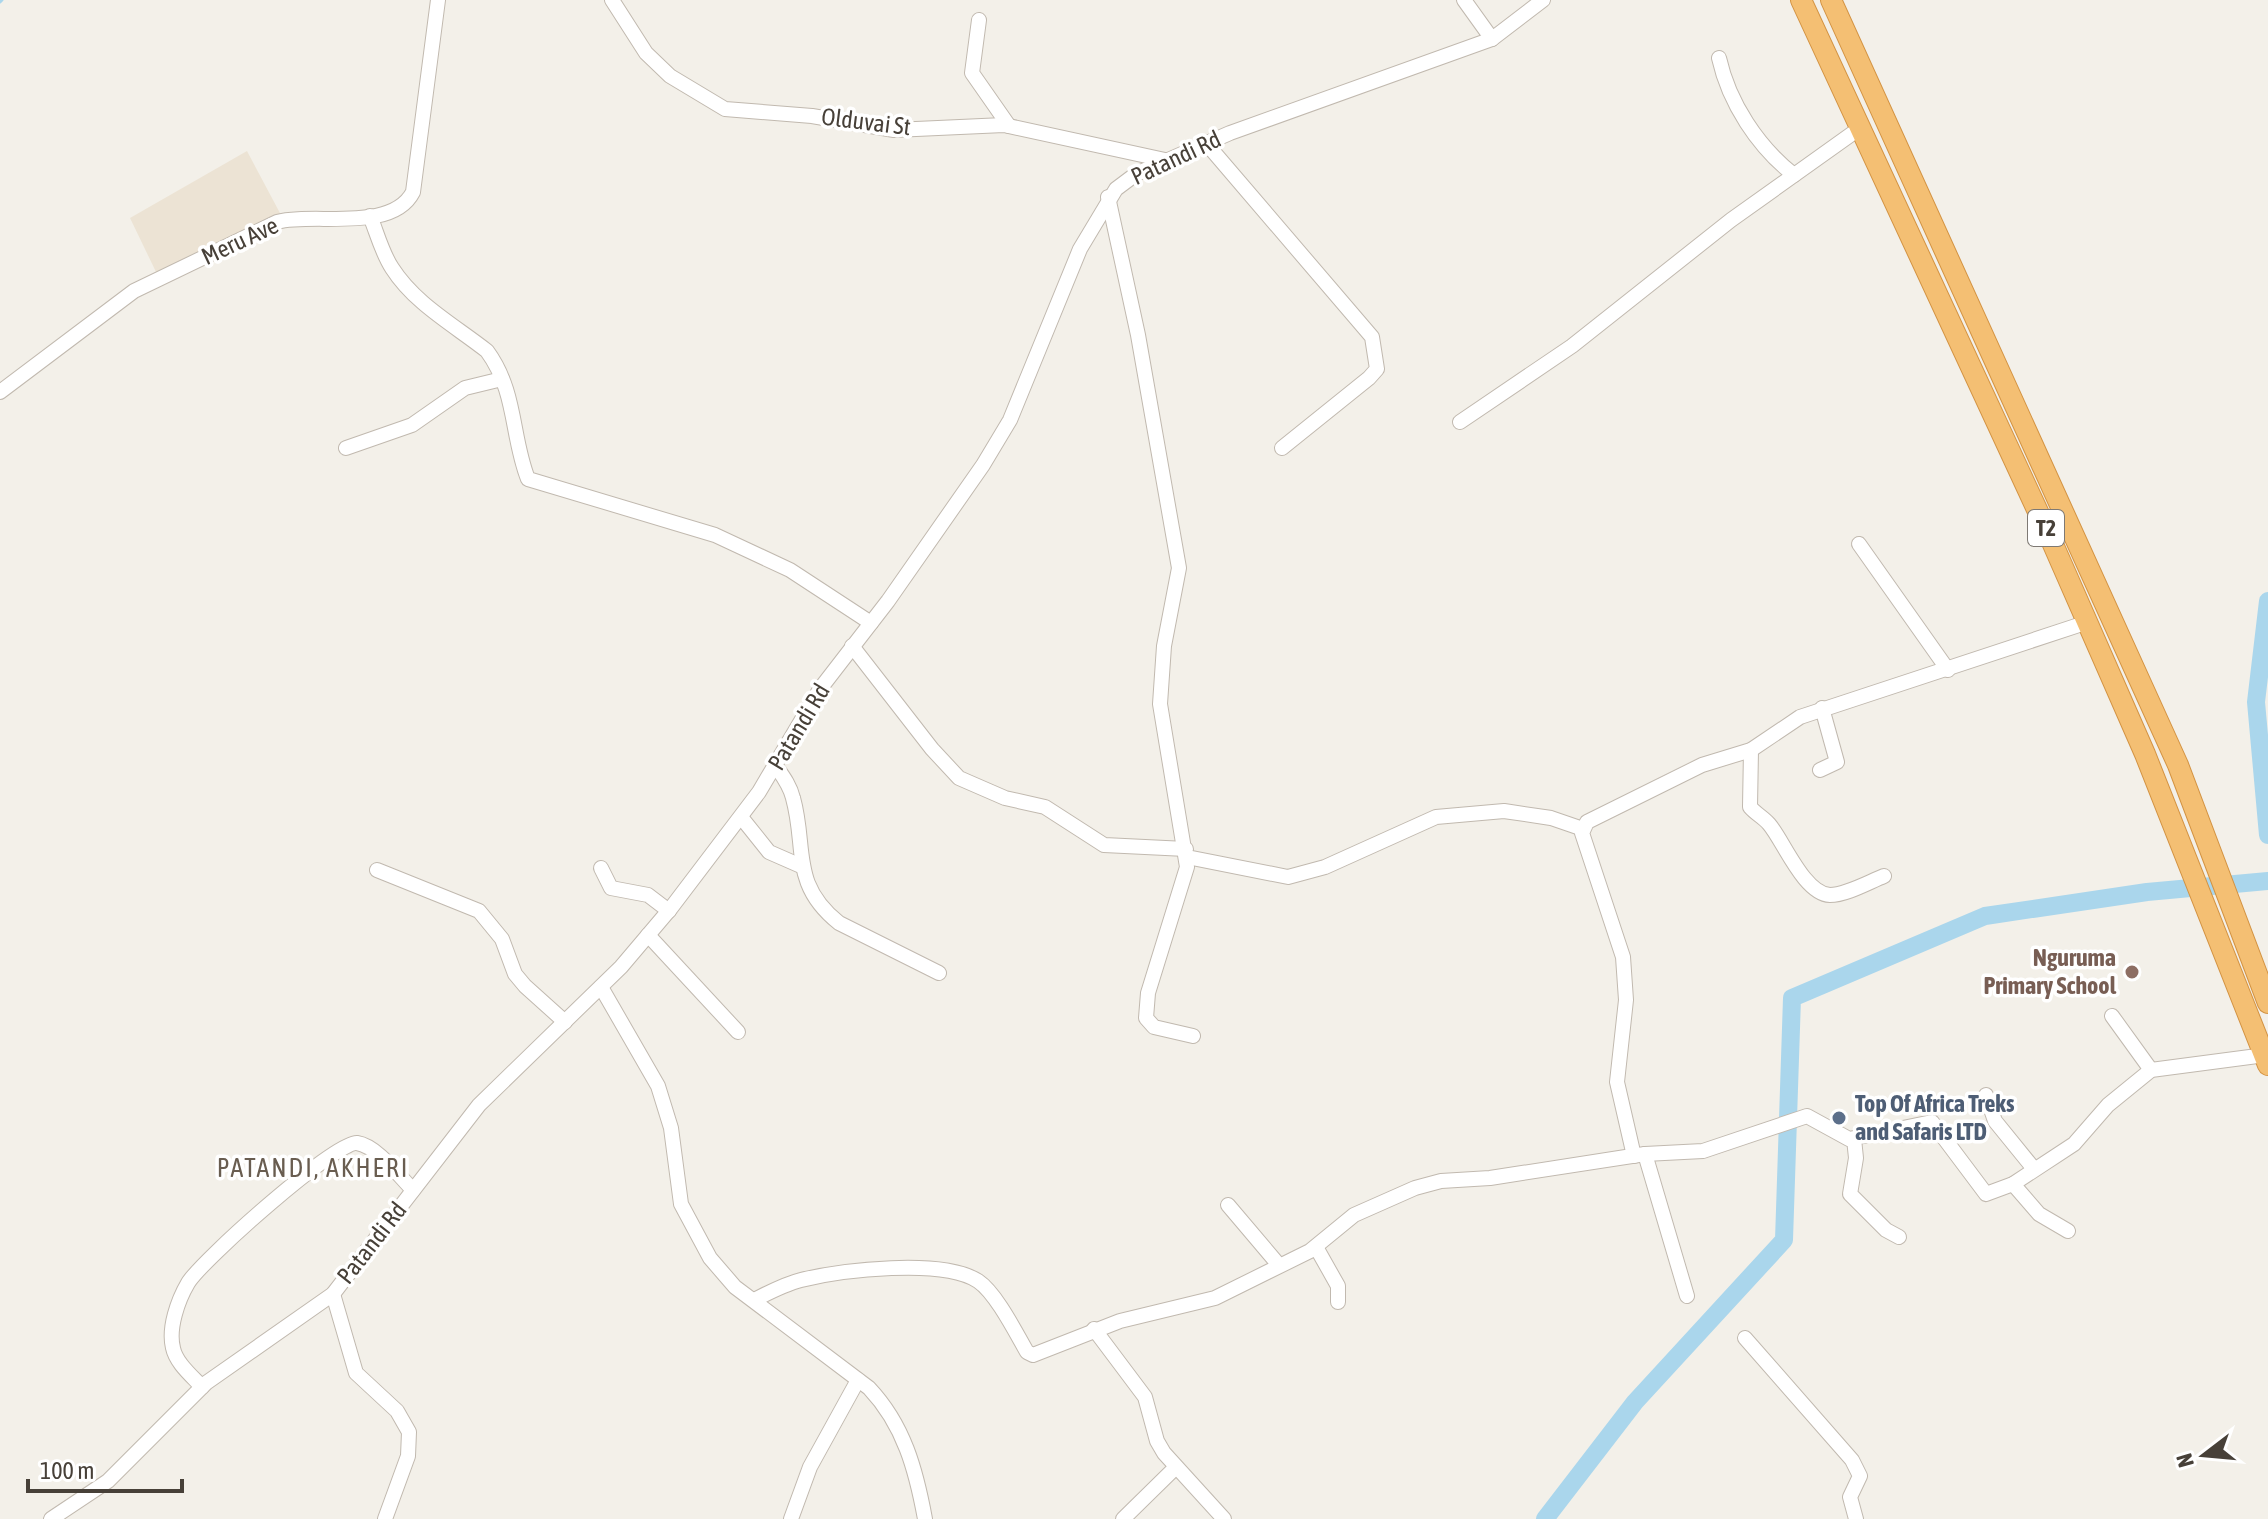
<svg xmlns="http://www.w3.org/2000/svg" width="2268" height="1519" font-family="'Asap Condensed',sans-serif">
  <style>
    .education { fill: #ece3d4 }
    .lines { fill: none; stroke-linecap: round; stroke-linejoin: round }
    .stream { stroke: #aad6ec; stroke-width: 3 }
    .river { stroke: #aad6ec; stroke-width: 18 }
    .minor-casing { stroke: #c1b9af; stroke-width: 16 }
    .highway-casing { stroke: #d39343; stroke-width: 22 }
    .minor { stroke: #fff; stroke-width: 14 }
    .highway { stroke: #f4bf73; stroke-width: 20 }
    .education-dot { fill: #8d6e63; stroke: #fff; stroke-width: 3 }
    .service-dot { fill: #5c6f8a; stroke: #fff; stroke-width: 3 }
    .labels { text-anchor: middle; stroke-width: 7; stroke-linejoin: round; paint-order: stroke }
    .shield { fill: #fff; stroke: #7e7974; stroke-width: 2 }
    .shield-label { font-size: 22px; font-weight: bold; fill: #474038 }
    .street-label { font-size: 24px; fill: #474038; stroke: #fff }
    .education-label { font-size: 24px; font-weight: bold; fill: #785e54; stroke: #fff; text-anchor: end }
    .service-label { font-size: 24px; font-weight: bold; fill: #4e5e75; stroke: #fff; text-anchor: start }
    .neighbourhood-label { font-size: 26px; letter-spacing: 2px; fill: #695d50; stroke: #fff }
  </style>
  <rect width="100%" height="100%" fill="#f3f0e9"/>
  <polygon class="education" points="247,151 281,215 157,274 130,218"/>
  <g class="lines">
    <polyline class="stream" points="0,2 2,0"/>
    <g class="river">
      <polyline points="2268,601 2256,702 2268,835"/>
      <polyline points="1545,1519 1635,1402 1784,1240 1792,998 1985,916 2147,892 2268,881"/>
    </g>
    <defs>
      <g id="minor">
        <polyline points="612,0 646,53 670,76 725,109 812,116 894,130 1004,125 1165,160"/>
        <polyline points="1464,0 1492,39"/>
        <polyline points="979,20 972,73 1009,126"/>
        <path d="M1719,58C1729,103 1758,147 1794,175"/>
        <polyline points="1206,143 1372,337 1377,369 1369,378 1282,448"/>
        <polyline points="1108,197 1138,335 1179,568 1164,646 1160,704 1187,867 1148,993 1146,1018 1154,1027 1193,1036"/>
        <path d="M370,216C377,233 382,253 392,268C415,304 454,325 487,351C517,392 511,436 528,479L715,535L790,570L871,623"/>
        <path d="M0,392L134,291L277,222C313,212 392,233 413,192L438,0"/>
        <polyline points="1460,422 1572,346 1731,220 1860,128"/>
        <polyline points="346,448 412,425 465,388 502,379"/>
        <polyline points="1859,544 1948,670"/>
        <polyline points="852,646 932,749 959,778 1005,798 1045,807 1104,845 1186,849"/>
        <path d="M1751,750L1750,807C1756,814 1763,817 1769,824C1783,840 1804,894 1830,895C1846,895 1869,882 1884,876"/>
        <path d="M775,765C782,775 790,785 793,798C807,848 790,884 839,923L939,973"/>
        <polyline points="1820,770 1837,762 1822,708"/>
        <polyline points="741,817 769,852 801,866"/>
        <polyline points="1187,857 1288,877 1325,867 1436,817 1504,811 1551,818 1583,829"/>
        <polyline points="601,868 611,888 648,895 669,911"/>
        <polyline points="377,870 479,911 502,939 515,974 525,986 565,1022"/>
        <polyline points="648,935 738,1032"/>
        <path d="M601,987L658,1086L671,1128L681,1204L710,1258L735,1287L869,1388C904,1425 916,1470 925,1519"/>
        <polyline points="2112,1016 2151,1070"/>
        <polyline points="1986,1095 1995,1121 2034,1169"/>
        <polyline points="1854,1139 1856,1158 1850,1194 1886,1230 1899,1237"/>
        <polyline points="1645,1154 1687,1296"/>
        <polyline points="1634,1156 1617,1082 1626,1000 1623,957 1582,833 1587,822 1702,765 1751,750 1800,717 2085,623"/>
        <polyline points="2013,1184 2039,1214 2068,1231"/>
        <polyline points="1228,1205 1278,1264"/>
        <polyline points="1316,1247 1338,1286 1338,1302"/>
        <polyline points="333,1294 356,1373 397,1411 409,1432 408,1456 385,1519"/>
        <path d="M756,1299C770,1292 785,1284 801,1280C842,1270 942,1258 978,1281C996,1293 1016,1333 1027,1352L1033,1355L1120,1321L1215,1298L1310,1251L1354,1215L1415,1188L1441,1181L1490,1178L1645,1154L1703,1151L1807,1116L1849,1139L1932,1122L1986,1194L2013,1184L2074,1144L2108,1105L2151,1070L2265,1055"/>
        <polyline points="1094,1329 1145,1397 1157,1441 1164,1453 1224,1519"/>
        <polyline points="1745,1338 1852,1460 1860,1476 1850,1497 1856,1519"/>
        <path d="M202,1387C192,1376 176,1363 173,1348C168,1328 178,1300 188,1283C201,1261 337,1140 357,1143C377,1146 399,1176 413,1190"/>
        <polyline points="51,1519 108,1481 206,1383 333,1294 479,1105 621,967 671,908 759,792 820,689 888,601 983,465 1010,420 1080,249 1116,189 1136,174 1230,133 1492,39 1543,0"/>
        <polyline points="791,1519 810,1467 858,1380"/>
        <polyline points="1123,1519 1176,1467"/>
      </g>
      <g id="highway">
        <polyline points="1801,0 2052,542 2145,754 2268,1065"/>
        <polyline points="1831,0 2178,765 2268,1003"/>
      </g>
    </defs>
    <use href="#minor" class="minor-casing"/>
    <use href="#highway" class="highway-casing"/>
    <use href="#minor" class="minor"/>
    <use href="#highway" class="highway"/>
  </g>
  <circle class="education-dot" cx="2132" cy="972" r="8"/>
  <circle class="service-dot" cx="1839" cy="1118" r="8"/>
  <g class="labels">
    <rect class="shield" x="2028" y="510" width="36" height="36" rx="6"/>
    <g class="shield-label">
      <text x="2046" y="536">T2</text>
    </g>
    <g class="street-label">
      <text transform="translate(866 122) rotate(7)" y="8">Olduvai St</text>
      <text transform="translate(1176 158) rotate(-25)" y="8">Patandi Rd</text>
      <text transform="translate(240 241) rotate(-25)" y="8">Meru Ave</text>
      <text transform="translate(799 727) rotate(-59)" y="8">Patandi Rd</text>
      <text transform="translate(372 1243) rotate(-52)" y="8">Patandi Rd</text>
    </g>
    <g class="education-label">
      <text x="2116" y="966">Nguruma<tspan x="2116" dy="28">Primary School</tspan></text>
    </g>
    <g class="service-label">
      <text x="1855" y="1112">Top Of Africa Treks<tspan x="1855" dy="28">and Safaris LTD</tspan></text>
    </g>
    <g class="neighbourhood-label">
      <text x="313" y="1177">PATANDI, AKHERI</text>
    </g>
  </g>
  <g transform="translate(2204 1455) rotate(254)" stroke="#ffffff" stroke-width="6" paint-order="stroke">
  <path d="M0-6L14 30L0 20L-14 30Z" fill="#474038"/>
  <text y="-12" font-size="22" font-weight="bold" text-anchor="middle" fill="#474038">N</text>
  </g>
  <path d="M28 1479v12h154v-12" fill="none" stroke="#474038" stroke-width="4"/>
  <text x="40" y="1479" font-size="24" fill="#474038" stroke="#ffffff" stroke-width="6" paint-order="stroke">100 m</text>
</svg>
